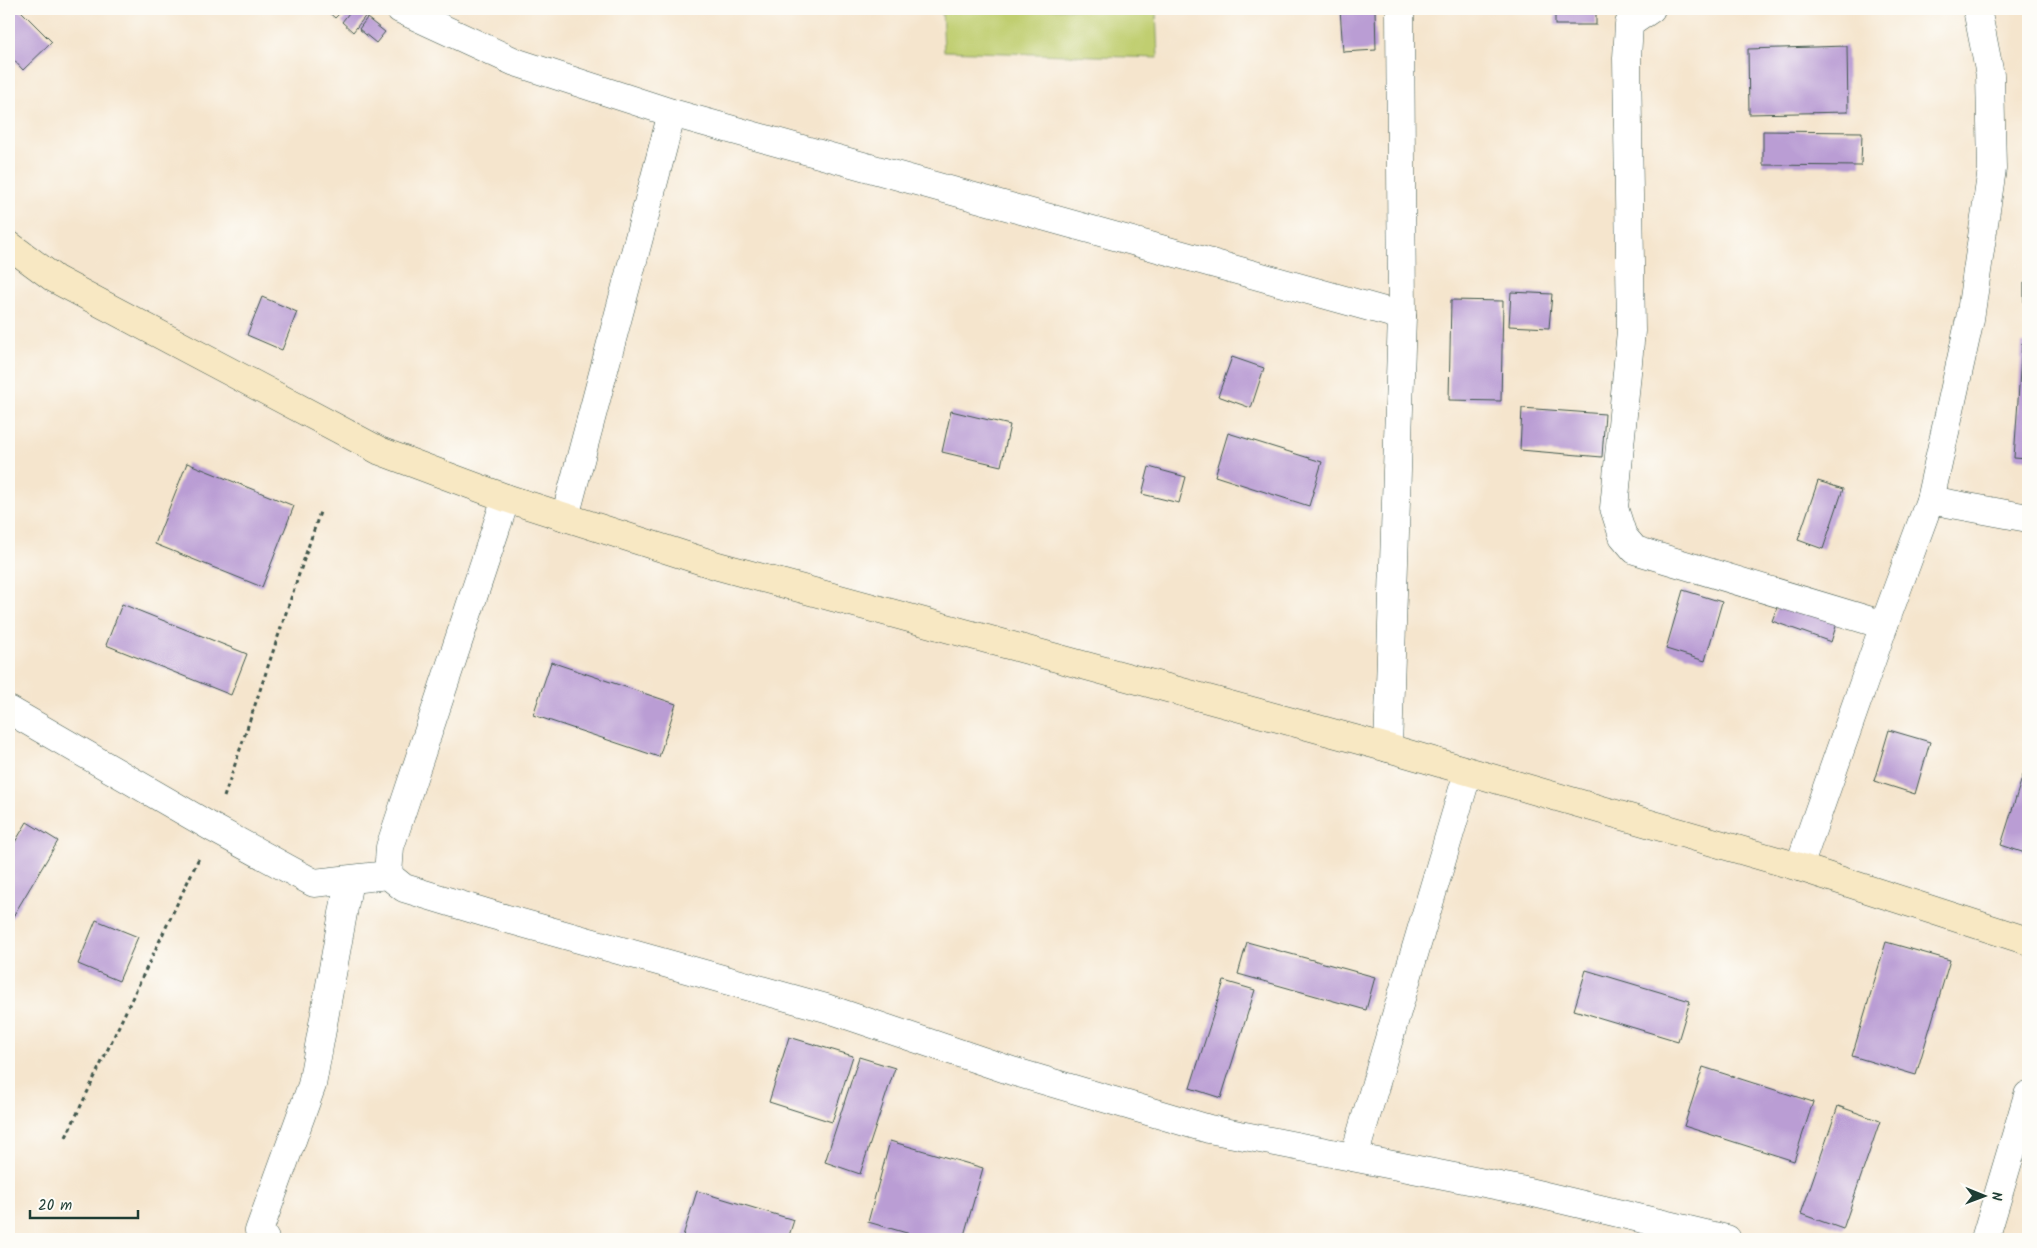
<svg xmlns="http://www.w3.org/2000/svg" width="2037" height="1248" font-family="Kalam,sans-serif">
  <style>
    .green { fill: #c0ce70; stroke: #708652 }
    .building { fill: #ba9dd4 }
    .lines { fill: none; stroke-linecap: round; stroke-linejoin: round }
    .street-casing { stroke: #3f564b; stroke-width: 29 }
    .secondary-casing { stroke: #3f564b; stroke-width: 29 }
    .path { stroke: #3f564b; stroke-width: 3; stroke-dasharray: 4 4; stroke-linecap: butt }
    .street { stroke: #fff; stroke-width: 28 }
    .secondary { stroke: #f8e8c3; stroke-width: 28 }
  </style>
  <rect width="100%" height="100%" fill="#fdfcf7"/>
  <filter id="ink" filterUnits="userSpaceOnUse"><feTurbulence type="fractalNoise" baseFrequency=".02" numOctaves="2"/><feDisplacementMap in="SourceGraphic" scale="10" xChannelSelector="R" yChannelSelector="G"/><feConvolveMatrix kernelMatrix="1 2 1 2 8 2 1 2 1" color-interpolation-filters="sRGB"/></filter>
  <filter id="wash" filterUnits="userSpaceOnUse"><feTurbulence type="fractalNoise" baseFrequency=".0096" numOctaves="4" result="noise"/><feDisplacementMap in="SourceGraphic" scale="20" xChannelSelector="R" yChannelSelector="G"/><feGaussianBlur stdDeviation="1.12" result="paint"/><feColorMatrix in="noise" values="0 0 0 0 0 0 0 0 0 0 0 0 0 0 0 0 0 1.4 0 .05"/><feComposite in="paint" operator="in"/></filter>
  <g filter="url(#wash)">
    <rect width="100%" height="100%" fill="#f5e5cd"/>
    <polygon class="green" points="942,9 1156,9 1158,58 944,51"/>
    <g id="blocks">
      <g class="building">
        <polygon points="9,9 19,9 52,42 23,70 9,55"/>
        <polygon points="325,9 344,9 335,18"/>
        <polygon points="352,9 360,9 367,14 353,32 342,22"/>
        <polygon points="1340,9 1375,9 1376,50 1343,52"/>
        <rect x="1500" y="9" width="42" height="2"/>
        <rect x="1555" y="9" width="41" height="16"/>
        <polygon points="367,18 385,32 376,43 359,29"/>
        <polygon points="1847,46 1848,112 1749,114 1748,49"/>
        <polygon points="1763,131 1862,132 1861,166 1763,165"/>
        <polygon points="2024,283 2028,284 2028,306 2024,306"/>
        <polygon points="1511,292 1552,294 1549,328 1509,326"/>
        <polygon points="262,297 297,312 282,350 247,335"/>
        <polygon points="1451,300 1503,301 1501,401 1449,400"/>
        <polygon points="2022,343 2028,343 2028,459 2014,458"/>
        <polygon points="1232,357 1264,368 1251,408 1218,396"/>
        <polygon points="1522,408 1605,414 1602,457 1520,450"/>
        <polygon points="951,411 1010,425 1001,466 942,452"/>
        <polygon points="1228,433 1322,462 1309,506 1215,476"/>
        <polygon points="187,463 294,506 262,587 155,544"/>
        <polygon points="1149,467 1186,477 1179,503 1142,494"/>
        <polygon points="1818,481 1843,489 1823,549 1798,540"/>
        <polygon points="1683,590 1722,602 1705,661 1666,649"/>
        <polygon points="1782,594 1840,614 1831,642 1772,621"/>
        <polygon points="122,604 247,654 231,695 106,645"/>
        <polygon points="551,662 676,704 659,757 533,715"/>
        <polygon points="1889,730 1930,742 1915,794 1874,781"/>
        <polygon points="2023,775 2028,777 2028,854 2001,845"/>
        <polygon points="27,822 58,841 12,918 9,917 9,852"/>
        <polygon points="96,920 138,937 119,981 78,964"/>
        <polygon points="1247,942 1375,977 1366,1010 1238,974"/>
        <polygon points="1886,942 1950,960 1916,1075 1852,1056"/>
        <polygon points="1586,970 1690,1001 1678,1041 1574,1010"/>
        <polygon points="1224,981 1255,990 1221,1098 1190,1088"/>
        <polygon points="789,1037 853,1056 832,1122 769,1102"/>
        <polygon points="859,1057 895,1068 860,1174 825,1162"/>
        <polygon points="1703,1067 1813,1102 1794,1161 1684,1126"/>
        <polygon points="1838,1106 1880,1121 1843,1229 1801,1214"/>
        <polygon points="890,1141 983,1168 963,1239 928,1239 868,1222"/>
        <polygon points="697,1191 794,1220 788,1239 682,1239"/>
      </g>
    </g>
  </g>
  <g filter="url(#ink)">
    <use href="#blocks" fill-opacity="0" stroke="#3f564b" stroke-width="1"/>
    <g class="lines">
      <defs>
        <g id="street">
          <polyline points="400,9 515,62 672,113 1402,316"/>
          <polyline points="1651,9 1629,24 1627,58 1631,331 1614,508 1623,536 1635,550 1884,625"/>
          <polyline points="1930,500 2028,518"/>
          <polyline points="565,517 672,113"/>
          <polyline points="9,710 213,828 314,883 388,875 404,888 493,915 826,1008 1012,1071 1209,1129 1525,1191 1727,1239"/>
          <polyline points="1388,748 1402,316 1400,9"/>
          <polyline points="1799,867 1884,625 1930,500 1970,319 1992,169 1990,75 1977,9"/>
          <polyline points="388,875 390,847 506,498"/>
          <polyline points="1354,1157 1468,772"/>
          <polyline points="265,1239 259,1231 312,1085 349,880"/>
          <polyline points="1985,1239 2028,1095"/>
        </g>
        <polyline id="secondary" points="9,245 55,279 380,451 506,498 718,566 1388,748 1799,867 2028,941"/>
      </defs>
      <use href="#street" class="street-casing"/>
      <use href="#secondary" class="secondary-casing"/>
      <g class="path">
        <polyline points="224,797 320,512"/>
        <polyline points="66,1137 199,858"/>
      </g>
      <use href="#street" class="street"/>
      <use href="#secondary" class="secondary"/>
    </g>
  </g>
  <rect width="2037" height="1248" fill="none" stroke="#fdfcf7" stroke-width="30"/>
  <g transform="translate(1984 1196) rotate(91)" stroke="#fdfcf7" stroke-width="4" paint-order="stroke">
  <path d="M0-4L9 19L0 12L-9 19Z" fill="#1f3d34"/>
  <text y="-8" font-size="14" font-weight="bold" text-anchor="middle" fill="#1f3d34">N</text>
  </g>
  <path d="M30 1210v8h108v-8" fill="none" stroke="#1f3d34" stroke-width="2.5"/>
  <text x="38" y="1210" font-size="15" fill="#1f3d34" stroke="#fdfcf7" stroke-width="4" paint-order="stroke">20 m</text>
</svg>
